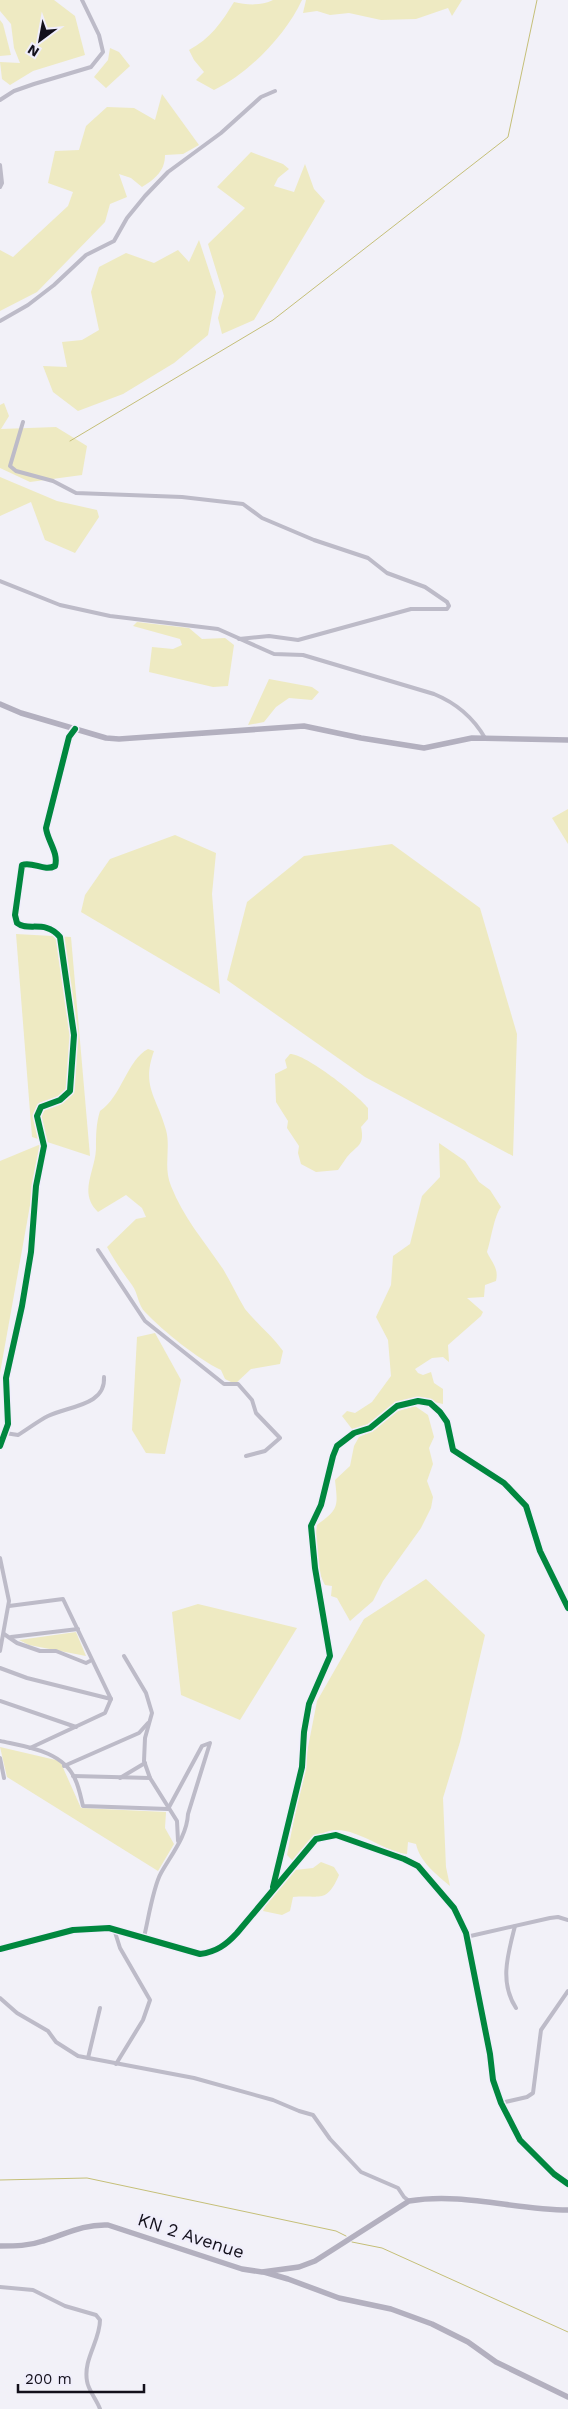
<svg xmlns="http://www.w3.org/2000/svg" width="568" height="2409" font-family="'Work Sans',sans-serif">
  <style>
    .green { fill: #eeeac2 }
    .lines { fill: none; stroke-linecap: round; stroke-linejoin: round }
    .stream { stroke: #c5bf78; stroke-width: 1 }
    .street { stroke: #bdbbc8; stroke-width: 4 }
    .secondary { stroke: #b3b0bf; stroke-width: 5.5 }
    .cycleway-casing { stroke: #f0eefb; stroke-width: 9 }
    .cycleway { stroke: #00873e; stroke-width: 6 }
    .labels { text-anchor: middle; stroke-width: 4.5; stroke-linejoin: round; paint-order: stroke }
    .street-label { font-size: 18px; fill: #13101b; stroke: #f0eefb }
  </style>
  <rect width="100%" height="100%" fill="#f2f1f8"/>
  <g class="green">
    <polygon points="0,0 54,0 75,16 85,55 33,71 10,85 2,79 0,62 20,63 14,48 11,24 0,11"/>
    <path d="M273,0H302C286,35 248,74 214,90L196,80L204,72L194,60L189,50C210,39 222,22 234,2C247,5 261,6 273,0Z"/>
    <polygon points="306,0 462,0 452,16 448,8 416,19 381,20 349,13 330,15 317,11 303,13"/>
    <polygon points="0,20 3,24 11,55 0,56"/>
    <polygon points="110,48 119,52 130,66 106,88 94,77 108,60"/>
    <path d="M162,94L199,145L183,154L165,155C165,171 155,179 142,187L131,178L119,174L127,197L110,204L105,222L37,292L0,311V250L13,257L68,206L73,192L48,183L55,151L79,150L86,126L107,107L134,108L155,120Z"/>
    <polygon points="251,152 283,164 289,169 278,178 274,186 294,192 305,164 314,189 325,201 254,320 222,334 218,318 224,296 208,244 245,208 217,187"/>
    <polygon points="199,240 216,292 208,335 174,363 123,394 78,411 53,392 43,366 67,367 62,342 82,340 99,330 91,292 99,267 126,253 154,263 178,250 189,262"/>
    <polygon points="4,403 9,416 1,429 56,427 87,446 82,475 30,482 0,468 0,405"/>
    <polygon points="0,477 57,501 97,510 99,517 75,553 45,540 31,502 0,516"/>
    <polygon points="137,622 189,628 202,639 225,638 234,645 228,686 213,687 149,672 152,647 173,649 182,645 180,639 133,626"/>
    <polygon points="269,679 312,687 319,692 312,700 289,698 276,707 264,722 248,725"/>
    <polygon points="568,809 568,844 552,818"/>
    <polygon points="175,835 216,853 212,894 220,994 81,912 85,895 110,859"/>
    <polygon points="392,844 480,908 517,1034 513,1156 365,1077 227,980 247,902 304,856"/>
    <polygon points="16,934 71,937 90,1156 32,1137"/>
    <path d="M148,1049L154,1051C141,1087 157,1097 166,1130C171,1148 163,1167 171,1186C183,1217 204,1241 223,1269C231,1282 237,1296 245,1309C257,1324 272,1335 283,1351L280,1364L251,1369L235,1384L225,1379L221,1370C198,1359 164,1332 145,1312C138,1305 138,1293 132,1285C123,1273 114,1260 107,1247L136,1219L146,1217L142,1208L126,1195L98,1212C78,1193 95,1172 96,1149C96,1135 96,1124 100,1111C122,1096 127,1060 148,1049Z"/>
    <path d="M290,1054C306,1054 358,1095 368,1108V1119L361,1127C365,1146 357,1145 347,1157C344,1161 341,1166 338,1170L316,1172L301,1164L298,1153L299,1146L287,1128L288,1121L276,1102L275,1074L287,1068L285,1060Z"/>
    <path d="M439,1143L465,1161L479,1182L490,1190L501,1207C494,1216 491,1240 487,1252C492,1263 499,1268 496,1281L485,1285L484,1297L467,1298L483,1312L481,1316L448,1345L449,1362L443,1357L432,1358L415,1369L418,1373L423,1375L431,1372L434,1383L443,1389V1404L416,1398L397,1403L369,1427L352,1429L342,1416L347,1411L355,1413L372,1402L391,1376L388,1340L376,1317L391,1285L393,1256L410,1244L422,1196L440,1177Z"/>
    <polygon points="41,1144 0,1373 0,1161"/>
    <polygon points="155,1333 181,1380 165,1454 146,1453 132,1430 137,1337"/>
    <path d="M415,1406L428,1415L434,1437L429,1448L433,1464L427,1481L433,1497L431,1508L421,1528L383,1581L373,1601L350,1621L337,1598L331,1596L332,1586L325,1585C315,1566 314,1546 317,1525C339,1509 338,1507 335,1480L350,1466L354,1446L359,1437L376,1429L385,1415Z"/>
    <path d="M426,1579L485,1635L460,1742L443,1798L446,1867L450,1886C436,1874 420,1862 416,1844L408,1842L407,1854C396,1853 388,1849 378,1844C336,1823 324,1823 294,1862L287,1855L317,1701L364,1619Z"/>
    <polygon points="198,1604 297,1628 240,1720 181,1695 172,1612"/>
    <polygon points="76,1632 86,1656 29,1645 19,1640"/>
    <polygon points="0,1747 60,1761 81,1808 166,1812 165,1828 174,1844 158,1871 7,1777"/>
    <path d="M321,1862L334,1867L339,1875C326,1905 320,1894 293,1897L290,1911L282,1915L263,1911L268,1900L295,1870L313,1868Z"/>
  </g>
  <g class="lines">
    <g class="stream">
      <polyline points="70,441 273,320 508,137 537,0"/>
      <polyline points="0,2180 87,2178 336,2231 346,2236"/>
      <polyline points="352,2242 382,2248 568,2332"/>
    </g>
    <g class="street">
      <polyline points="0,100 14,91 34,84 91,67 103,52 99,35 82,0"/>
      <polyline points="0,165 2,183 0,187"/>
      <polyline points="0,321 28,305 54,285 86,255 114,241 127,218 145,196 168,172 221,133 261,97 275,91"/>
      <polyline points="23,422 10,466 16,471 53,481 76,493 182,497 243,504 262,518 314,540 368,558 387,573 425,587 447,602 449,606 447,609 411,609 298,640 269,636 239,639"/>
      <path d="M0,581L60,605L110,616L218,629L274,654L303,655L434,694C456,703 473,717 485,738"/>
      <polyline points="98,1250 145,1321 224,1384 238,1384 252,1400 256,1413 280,1438 265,1451 246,1456"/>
      <path d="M5,1433L18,1435C28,1429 38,1421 48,1416C68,1406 106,1406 104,1377"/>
      <path d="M0,1446L8,1424L6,1378L22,1306L31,1252L36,1186L44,1146L37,1116L41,1107L60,1100L70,1091L74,1035L60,937C45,919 28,932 17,923L15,915L22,865C33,861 44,872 55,866C59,853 47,840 46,828L69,737L75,729"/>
      <polyline points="0,1558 9,1601 0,1651"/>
      <polyline points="9,1606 63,1599 111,1699 105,1713 30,1748"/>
      <polyline points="4,1634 17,1643 40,1651 56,1651 86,1663 90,1661"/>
      <polyline points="11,1637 78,1629"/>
      <polyline points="124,1656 146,1693 152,1713 145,1738 144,1761 150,1778 177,1821 178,1841"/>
      <polyline points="0,1668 27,1678 111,1699"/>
      <polyline points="0,1701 76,1727"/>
      <path d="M0,1741C27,1747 63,1751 75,1779C79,1787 81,1798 83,1806L168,1809L202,1746L210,1743L188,1814C187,1836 171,1855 161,1873C153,1887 148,1921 144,1937"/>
      <polyline points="0,1758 4,1778"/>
      <polyline points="64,1766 139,1733 148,1723"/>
      <polyline points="73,1776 150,1778"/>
      <polyline points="120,1778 145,1763"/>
      <polyline points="273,1890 281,1862 289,1815 302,1767 304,1732 309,1704 330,1656 315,1568 311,1526 321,1505 333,1456 337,1446 354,1433 370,1428 397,1406 418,1401 430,1403 440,1412 447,1422 453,1450 504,1483 526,1506 540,1551 568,1608"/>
      <path d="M515,1926C508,1954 499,1982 516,2008"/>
      <polyline points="114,1929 120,1948 150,2000 143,2020 116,2064"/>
      <polyline points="466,1937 550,1918 558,1917 568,1920"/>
      <path d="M0,1949L73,1930L109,1928L200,1954C216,1952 226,1945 237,1933L316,1839L336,1835L404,1859L418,1866L454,1908L466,1933L490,2054L493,2080L501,2103L520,2140L554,2174L568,2184"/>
      <polyline points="0,1998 17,2013 48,2031 56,2042 78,2056 194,2078 273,2100 299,2111 313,2115 330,2139 361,2172 398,2188 404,2197 409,2201"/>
      <polyline points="88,2058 100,2008"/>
      <polyline points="501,2103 527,2097 533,2093 541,2030 568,1991"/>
      <path d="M0,2287L33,2290L65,2306L96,2315L100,2320C100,2341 83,2359 87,2381C88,2390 97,2400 100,2409"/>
    </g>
    <g class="secondary">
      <polyline points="0,704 21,713 106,738 119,739 304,726 361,738 424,748 472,738 568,740"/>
      <path d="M0,2246C15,2246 29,2246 43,2241C66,2234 83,2224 108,2225L242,2269L262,2272L299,2267L315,2261L409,2201C463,2192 515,2210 568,2210"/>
      <polyline points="264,2272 288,2279 339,2298 391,2309 432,2324 468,2342 496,2362 568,2397"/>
    </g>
    <defs>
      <g id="cycleway">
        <path d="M0,1446L8,1424L6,1378L22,1306L31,1252L36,1186L44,1146L37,1116L41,1107L60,1100L70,1091L74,1035L60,937C45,919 28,932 17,923L15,915L22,865C33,861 44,872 55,866C59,853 47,840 46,828L69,737L75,729"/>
        <polyline points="273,1887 302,1767 304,1732 309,1704 330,1656 315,1568 311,1526 321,1505 333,1456 337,1446 354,1433 370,1428 397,1406 418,1401 430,1403 440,1412 447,1422 453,1450 504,1483 526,1506 540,1551 568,1608"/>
        <path d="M0,1949L73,1930L109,1928L200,1954C216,1952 226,1945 237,1933L316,1839L336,1835L404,1859L418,1866L454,1908L466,1933L490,2054L493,2080L501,2103L520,2140L554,2174L568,2184"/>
      </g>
    </defs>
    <use href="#cycleway" class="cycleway-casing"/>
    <use href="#cycleway" class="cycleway"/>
  </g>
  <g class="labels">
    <g class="street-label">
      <text transform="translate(191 2236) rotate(18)" y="6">KN 2 Avenue</text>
    </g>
  </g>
  <g transform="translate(40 40) rotate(212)" stroke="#f0eefb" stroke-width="4" paint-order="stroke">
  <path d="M0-4L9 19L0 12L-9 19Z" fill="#13101b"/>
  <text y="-8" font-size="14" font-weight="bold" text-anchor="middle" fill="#13101b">N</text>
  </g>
  <path d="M18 2384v8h126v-8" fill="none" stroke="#13101b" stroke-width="2.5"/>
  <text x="25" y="2384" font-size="15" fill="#13101b" stroke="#f0eefb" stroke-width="4" paint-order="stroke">200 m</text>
</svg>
